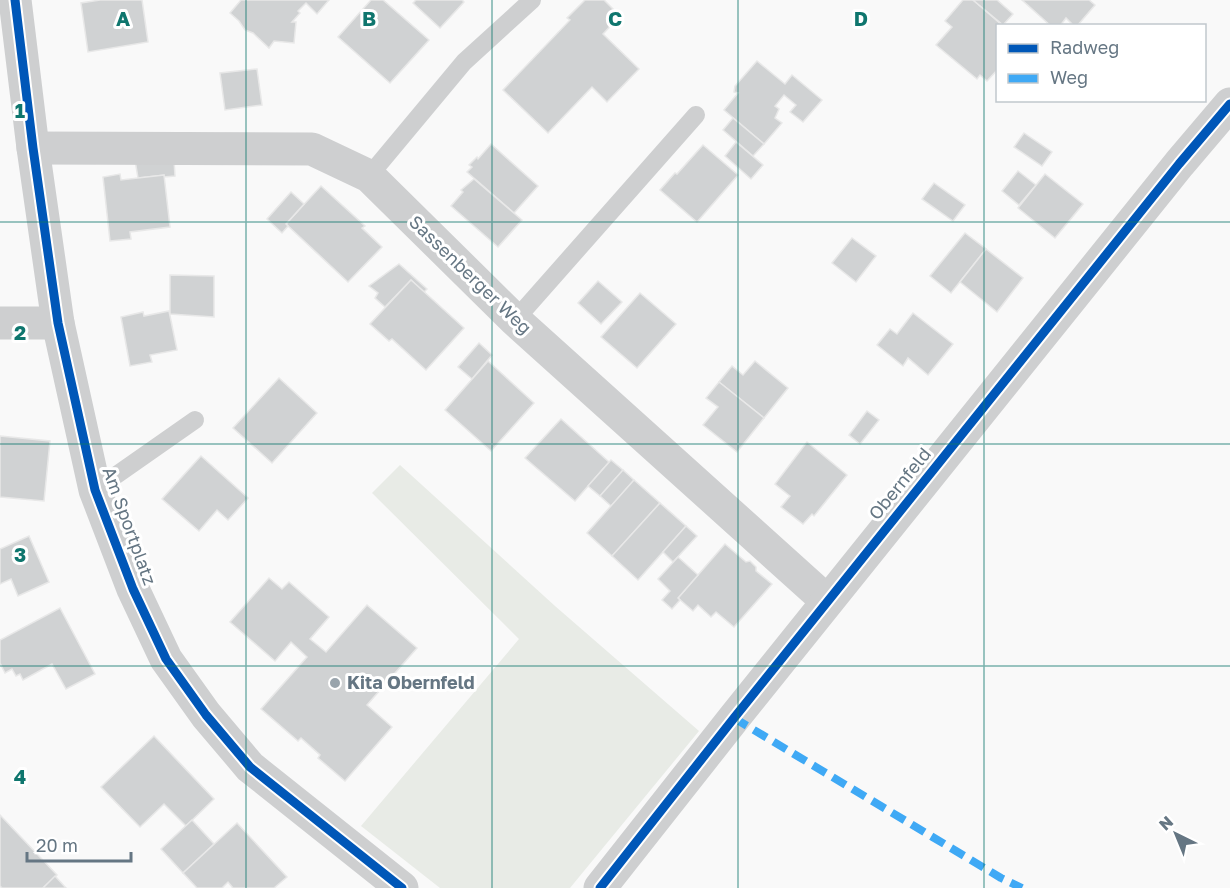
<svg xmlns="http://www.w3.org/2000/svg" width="1230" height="888" font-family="'Golos Text',sans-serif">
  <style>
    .green { fill: #e8ebe6 }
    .building { fill: #d0d2d3; stroke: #e8e8e8; stroke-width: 1.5 }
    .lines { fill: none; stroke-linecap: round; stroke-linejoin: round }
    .service { stroke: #cecfd0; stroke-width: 18 }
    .minor { stroke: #cecfd0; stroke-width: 33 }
    .quiet { stroke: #3fa9f5; stroke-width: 8; stroke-dasharray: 15 8; stroke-linecap: butt }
    .cycleway-casing { stroke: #fff; stroke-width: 13 }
    .cycleway { stroke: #0057b8; stroke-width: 9 }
    .grid { fill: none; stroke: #0f766e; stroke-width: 1.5; stroke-opacity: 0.55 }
    .poi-dot { fill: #99a4ac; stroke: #fff; stroke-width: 2 }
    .labels { text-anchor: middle; stroke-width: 6; stroke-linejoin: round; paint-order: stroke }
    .street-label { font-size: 18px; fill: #657683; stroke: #fff }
    .poi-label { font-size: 18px; font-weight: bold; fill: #657683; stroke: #fff; text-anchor: start }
    .grid-label { font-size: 20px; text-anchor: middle; font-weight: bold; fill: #0f766e; stroke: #fff; stroke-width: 6; stroke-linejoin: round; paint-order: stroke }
  </style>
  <rect width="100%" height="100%" fill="#f9f9f9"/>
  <polygon class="green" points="400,465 555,606 699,731 570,888 440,888 361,826 519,639 372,493"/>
  <g class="building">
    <polygon points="100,0 142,0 148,42 88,52 81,3"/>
    <polygon points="241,0 329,0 317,14 306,3 298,11 300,13 292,22 296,22 294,43 274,41 269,48 253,33 245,30 239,21 230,13"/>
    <polygon points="371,0 383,0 429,40 390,83 338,37"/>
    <polygon points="416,0 462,0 464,2 440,28 413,3"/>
    <polygon points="585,0 604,0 620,16 603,34 639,69 607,102 592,87 548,133 503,90 570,20 567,18"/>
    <polygon points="963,0 973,0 1003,26 998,26 998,69 987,81 980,75 977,79 936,45 952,27 945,21"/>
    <polygon points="973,0 997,0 1013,14 1003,25"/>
    <polygon points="1022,0 1089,0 1095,5 1077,26 1074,26 1066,18 1060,26 1051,26"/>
    <polygon points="757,61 785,84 792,75 822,100 803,122 790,112 796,105 784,95 775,106 779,109 775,118 782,123 764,144 724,110 738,93 734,92 735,86"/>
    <polygon points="257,69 262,105 225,110 220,73"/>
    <polygon points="733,118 764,144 753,156 723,130"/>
    <polygon points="1024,133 1052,152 1042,166 1014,147"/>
    <polygon points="736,142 763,165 751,179 725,156"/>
    <polygon points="491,144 538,186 514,213 467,172 472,167 469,165 477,157 478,159"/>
    <polygon points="703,145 738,175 697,222 660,190 675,173 677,174"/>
    <polygon points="135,160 174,160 175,176 164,177 164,175 138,178"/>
    <polygon points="1018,171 1036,185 1019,205 1002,191"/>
    <polygon points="120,174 121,180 164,175 170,227 130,232 131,239 110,241 103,177"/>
    <polygon points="1045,174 1083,204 1055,238 1018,208"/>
    <polygon points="474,179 522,220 498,247 451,206 463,192 461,190"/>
    <polygon points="934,183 965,205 953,221 922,199"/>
    <polygon points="321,186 365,226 362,228 382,247 348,282 286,224"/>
    <polygon points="291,192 304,204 286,224 288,226 282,233 267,219"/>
    <polygon points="965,233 986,249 951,293 930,276"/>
    <polygon points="852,238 876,256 856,282 832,263"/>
    <polygon points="986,249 1023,278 997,312 960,282"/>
    <polygon points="399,264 427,289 424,292 411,280 385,307 375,298 378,293 369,286"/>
    <polygon points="170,275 214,276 214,317 170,314"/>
    <polygon points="411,280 464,328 426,370 392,339 389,341 370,324"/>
    <polygon points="598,281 622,302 601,324 578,303"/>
    <polygon points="640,293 676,324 637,368 601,337"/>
    <polygon points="169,311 177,350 150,355 152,362 130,366 121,317 143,312 144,316"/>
    <polygon points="913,313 953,344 928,375 908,358 903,366 877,345 890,329 897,334"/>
    <polygon points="479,343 492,355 472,379 458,367"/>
    <polygon points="488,361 534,403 491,451 445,410"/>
    <polygon points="755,361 788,388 764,418 719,382 732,366 743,375"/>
    <polygon points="279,378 317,413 272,463 233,428"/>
    <polygon points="719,382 764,418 737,452 703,425 718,407 706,398"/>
    <polygon points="867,411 879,420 860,444 849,435"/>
    <polygon points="561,419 609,462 575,501 525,458"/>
    <polygon points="0,436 50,441 44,501 0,497"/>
    <polygon points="807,442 847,475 814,516 812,514 803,524 781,507 790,496 775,484"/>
    <polygon points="201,456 248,498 228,520 217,510 199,531 162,499"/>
    <polygon points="611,460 623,470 600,496 588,486"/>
    <polygon points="623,470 634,480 611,506 600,496"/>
    <polygon points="634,480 660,503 612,556 587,533"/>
    <polygon points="660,503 686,526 638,580 612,556"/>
    <polygon points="686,526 697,536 673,562 663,552"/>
    <polygon points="29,536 49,582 18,596 11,579 0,584 0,549"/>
    <polygon points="725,544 746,562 750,561 756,567 756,571 772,584 734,627 716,612 711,617 698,605 693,611 678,598"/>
    <polygon points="678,557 698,575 678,598 680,600 672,609 662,600 670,591 658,579"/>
    <polygon points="269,578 282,589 289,582 329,617 310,639 326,652 367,605 417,648 367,705 392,727 345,781 318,758 320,755 301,738 298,741 261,709 307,657 291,642 275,661 230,622"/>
    <polygon points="60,608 95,674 66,689 52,664 23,680 20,674 16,676 12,669 5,673 0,663 0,640"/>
    <polygon points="154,736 214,799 186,826 164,804 140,827 101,787"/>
    <polygon points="0,815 57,875 43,888 2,888 0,886"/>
    <polygon points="192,820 214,844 183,873 161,849"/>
    <polygon points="237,823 287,877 274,888 233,888 228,882 222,888 197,888 183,873"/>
    <polygon points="55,876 66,888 43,888"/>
  </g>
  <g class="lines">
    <g class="service">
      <polyline points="369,176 464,62 532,0"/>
      <polyline points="515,320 696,115"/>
      <polyline points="95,490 195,420"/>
    </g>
    <g class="minor">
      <polyline points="15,0 33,148 58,323 95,490 133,589 166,659 206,715 250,767 402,888"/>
      <polyline points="33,148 312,149 369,176 515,320 827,601"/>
      <polyline points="0,323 58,323"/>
      <polyline points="600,888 734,718 1179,164 1230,104"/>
    </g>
    <polyline class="quiet" points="734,718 1001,878 1022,888"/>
    <defs>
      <g id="cycleway">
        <polyline points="15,0 33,148 58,323 95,490 133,589 166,659 206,715 250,767 402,888"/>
        <polyline points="600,888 734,718 1179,164 1230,104"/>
      </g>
    </defs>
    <use href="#cycleway" class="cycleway-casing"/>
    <use href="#cycleway" class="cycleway"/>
  </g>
  <path class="grid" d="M246,0V888M492,0V888M738,0V888M984,0V888M0,222H1230M0,444H1230M0,666H1230"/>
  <circle class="poi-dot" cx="335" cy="683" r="6"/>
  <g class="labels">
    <g class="street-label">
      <text transform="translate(470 275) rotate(44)" y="6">Sassenberger Weg</text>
      <text transform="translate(900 484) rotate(-51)" y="6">Obernfeld</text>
      <text transform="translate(129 526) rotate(70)" y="6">Am Sportplatz</text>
    </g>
    <g class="poi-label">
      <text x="347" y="689">Kita Obernfeld</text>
    </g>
  </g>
  <g class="grid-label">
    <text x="123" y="26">A</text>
    <text x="369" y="26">B</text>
    <text x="615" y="26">C</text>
    <text x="861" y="26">D</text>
    <text x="20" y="118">1</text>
    <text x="20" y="340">2</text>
    <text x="20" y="562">3</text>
    <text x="20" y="784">4</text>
  </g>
  <rect x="996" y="24" width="210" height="78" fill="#ffffff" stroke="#c1c8cd" stroke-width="1.5"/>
  <rect x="1008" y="44" width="30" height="9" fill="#0057b8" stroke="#c1c8cd" stroke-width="1.5"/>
  <text x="1050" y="54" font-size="18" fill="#657683">Radweg</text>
  <rect x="1008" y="74" width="30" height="9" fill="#3fa9f5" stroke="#c1c8cd" stroke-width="1.5"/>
  <text x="1050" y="84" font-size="18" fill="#657683">Weg</text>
  <g transform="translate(1176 834) rotate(317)" stroke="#ffffff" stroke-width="4.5" paint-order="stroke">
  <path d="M0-4.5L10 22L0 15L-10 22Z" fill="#657683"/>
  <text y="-9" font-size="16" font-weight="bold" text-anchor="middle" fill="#657683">N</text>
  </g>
  <path d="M27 852v9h104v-9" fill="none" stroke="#657683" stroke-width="3"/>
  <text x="36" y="852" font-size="18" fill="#657683" stroke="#ffffff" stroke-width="4.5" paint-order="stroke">20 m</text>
</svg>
